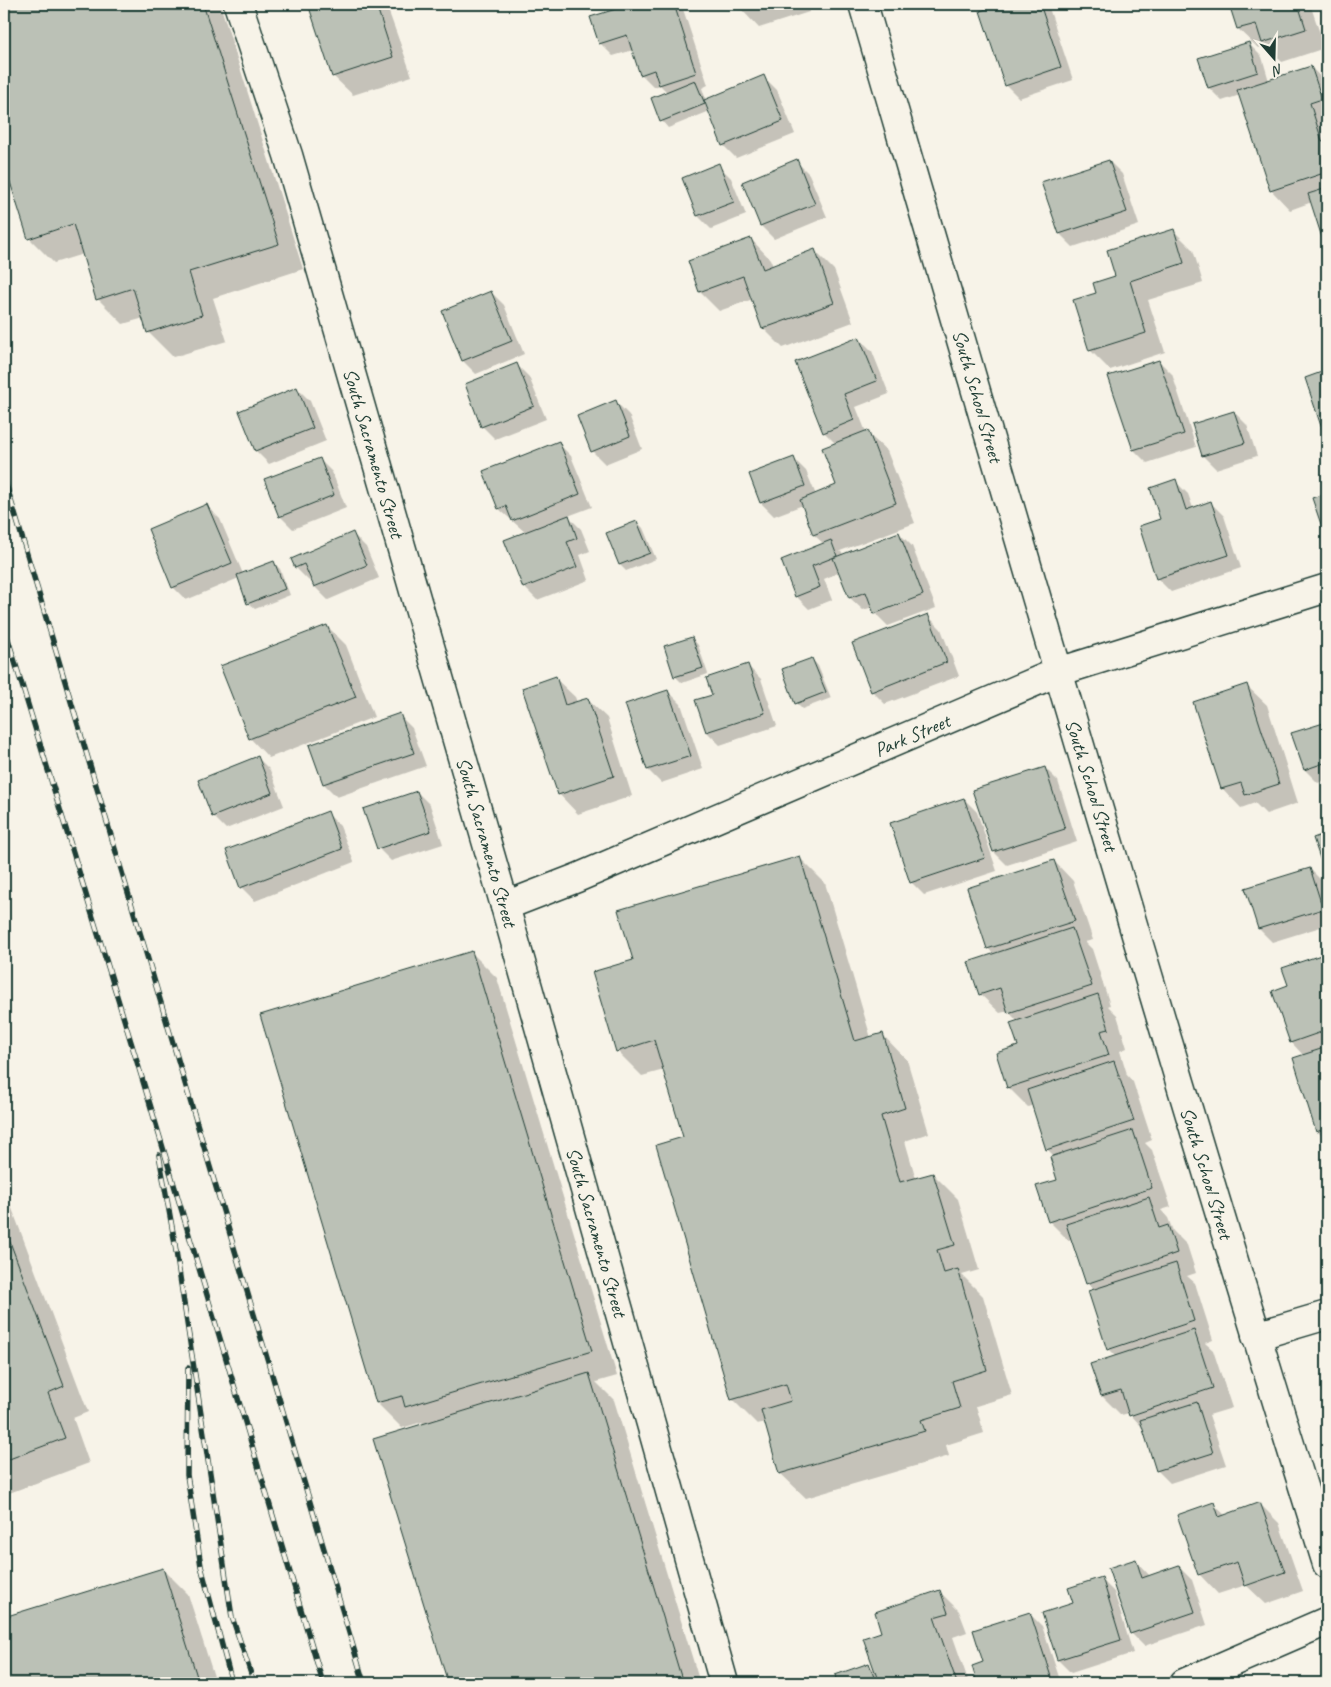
<svg xmlns="http://www.w3.org/2000/svg" width="1331" height="1687" font-family="Caveat,sans-serif">
  <style>
    .shadow { fill: #0003 }
    .building { fill: #bbc1b6; stroke: #1f3d34 }
    .lines { fill: none; stroke-linecap: round; stroke-linejoin: round }
    .minor-casing { stroke: #1f3d34; stroke-width: 31 }
    .minor { stroke: #f7f3e8; stroke-width: 28 }
    .rail-casing { stroke: #1f3d34; stroke-width: 5.5 }
    .rail { stroke: #f7f3e8; stroke-width: 4; stroke-dasharray: 11; stroke-linecap: butt }
    .labels { text-anchor: middle; stroke-width: 4; stroke-linejoin: round; paint-order: stroke }
    .street-label { font-size: 20px; fill: #1f3d34; stroke: #f7f3e8 }
  </style>
  <rect width="100%" height="100%" fill="#f7f3e8"/>
  <filter id="ink" filterUnits="userSpaceOnUse"><feTurbulence type="fractalNoise" baseFrequency=".02" numOctaves="2"/><feDisplacementMap in="SourceGraphic" scale="10" xChannelSelector="R" yChannelSelector="G"/><feConvolveMatrix kernelMatrix="1 2 1 2 8 2 1 2 1" color-interpolation-filters="sRGB"/></filter>
  <g filter="url(#ink)">
    <g class="shadow">
      <polygon points="4,4 220,4 303,269 213,298 227,341 173,357 148,332 144,318 123,324 98,299 83,254 54,263 29,238 4,159"/>
      <polygon points="309,4 386,4 412,76 353,95 333,76"/>
      <polygon points="636,4 680,4 682,6 708,85 702,88 706,100 764,77 777,90 795,134 736,158 723,145 710,111 668,128 662,121 667,92 660,85 654,87 641,74 633,50 613,56 600,43 592,18"/>
      <polygon points="739,4 807,4 809,12 759,28 740,8"/>
      <polygon points="1007,4 1045,4 1049,8 1073,80 1019,98 1006,85 982,12"/>
      <polygon points="1230,4 1310,4 1325,48 1282,62 1266,46 1258,48 1238,29"/>
      <polygon points="1249,44 1262,57 1269,81 1311,67 1327,84 1327,249 1312,202 1290,210 1271,190 1240,95 1222,101 1209,88"/>
      <polygon points="796,161 809,174 827,217 774,239 761,226"/>
      <polygon points="1109,161 1122,174 1139,225 1073,247 1060,234"/>
      <polygon points="718,165 731,178 746,215 711,229 698,216 683,179"/>
      <polygon points="1173,230 1193,250 1203,283 1148,300 1165,352 1110,370 1090,350 1117,277"/>
      <polygon points="751,239 770,259 773,266 815,251 834,270 853,322 783,348 763,328 753,299 719,311 700,292"/>
      <polygon points="491,292 504,305 524,354 476,374 463,361 443,312"/>
      <polygon points="859,338 872,351 889,394 856,407 866,432 887,451 915,523 840,551 844,555 899,533 912,546 936,608 888,626 875,613 873,607 863,610 850,598 840,572 824,579 832,600 809,609 796,596 783,561 824,544 814,535 803,505 774,516 761,503 750,475 793,458 806,471 816,495 838,486 836,444 824,432"/>
      <polygon points="1159,361 1172,374 1196,447 1147,463 1134,450 1110,377"/>
      <polygon points="516,364 529,377 546,419 495,439 482,426"/>
      <polygon points="1327,372 1327,433 1323,428 1307,378"/>
      <polygon points="297,388 310,401 326,441 269,464 256,451 240,411"/>
      <polygon points="616,402 629,415 642,449 605,464 592,451"/>
      <polygon points="1234,412 1247,425 1257,456 1216,469 1203,456 1193,425"/>
      <polygon points="558,443 571,456 592,507 568,516 581,529 590,551 580,555 589,580 537,600 524,587 526,533 499,509 485,472"/>
      <polygon points="319,459 332,472 346,508 293,529 280,516"/>
      <polygon points="1175,481 1188,494 1193,508 1211,503 1224,516 1241,568 1171,592 1158,579 1140,526 1161,519"/>
      <polygon points="1327,495 1327,533 1324,530 1314,499"/>
      <polygon points="207,506 220,519 243,574 274,563 280,569 290,595 255,609 248,603 239,578 186,600 173,587"/>
      <polygon points="637,522 643,528 656,559 626,571 620,565"/>
      <polygon points="353,534 366,547 379,578 328,600 315,587 312,579 309,581 296,568"/>
      <polygon points="928,616 941,629 959,676 885,704 872,691"/>
      <polygon points="327,626 346,645 374,717 269,758 250,738"/>
      <polygon points="692,638 698,645 708,674 682,683 675,676"/>
      <polygon points="812,659 818,666 831,698 802,709 796,703"/>
      <polygon points="748,666 761,679 777,726 720,745 707,732 697,701 714,696"/>
      <polygon points="555,678 575,697 577,702 587,699 607,718 632,796 578,814 559,794"/>
      <polygon points="1247,686 1267,705 1298,803 1266,814 1255,803 1241,808 1222,788"/>
      <polygon points="668,691 681,704 703,769 661,783 648,770"/>
      <polygon points="399,715 412,728 426,766 337,797 324,784"/>
      <polygon points="1327,723 1327,779 1318,783 1305,770 1293,734"/>
      <polygon points="257,757 270,770 284,806 226,829 213,816"/>
      <polygon points="1045,768 1058,781 1077,842 1007,865 994,852"/>
      <polygon points="417,792 430,805 443,844 391,861 378,848"/>
      <polygon points="964,799 977,812 997,871 924,895 911,882"/>
      <polygon points="327,813 340,826 354,862 255,901 242,888 227,851"/>
      <polygon points="1327,834 1327,870 1324,866 1314,839"/>
      <polygon points="800,858 825,883 871,1038 882,1034 907,1060 929,1133 905,1141 916,1179 933,1174 958,1199 979,1270 962,1275 983,1296 1012,1395 976,1406 984,1433 946,1445 949,1456 806,1498 780,1473 766,1422 757,1424 732,1399 684,1138 664,1070 642,1076 617,1051 635,961"/>
      <polygon points="1054,861 1073,881 1093,940 1085,942 1092,949 1110,1005 1108,1006 1117,1015 1127,1048 1120,1051 1127,1074 1126,1074 1133,1082 1152,1140 1145,1143 1152,1150 1171,1207 1161,1210 1168,1218 1173,1231 1187,1245 1196,1273 1187,1276 1195,1283 1213,1340 1205,1343 1213,1350 1232,1408 1209,1415 1226,1465 1170,1483 1157,1470 1144,1429 1129,1413 1121,1415 1102,1396 1116,1357 1108,1349 1094,1290 1087,1283 1072,1239 1068,1240 1049,1221 1059,1181 1055,1157 1047,1149 1033,1105 1028,1107 1008,1087 1020,1047 1018,1022 1008,1011 1000,1013 980,994 994,955 988,948"/>
      <polygon points="1310,869 1323,882 1327,897 1327,925 1272,942 1259,929"/>
      <polygon points="472,953 497,978 617,1376 596,1382 614,1400 700,1683 449,1683 375,1440 425,1425 422,1422 402,1428 377,1403 261,1016"/>
      <polygon points="1327,954 1327,1141 1317,1131 1304,1056 1291,1042 1289,986 1284,969"/>
      <polygon points="4,1187 88,1412 73,1418 89,1463 4,1495"/>
      <polygon points="1213,1504 1226,1516 1260,1504 1279,1523 1303,1591 1266,1604 1246,1585 1218,1594 1199,1574"/>
      <polygon points="1136,1561 1150,1576 1179,1567 1192,1580 1207,1625 1144,1646 1131,1633"/>
      <polygon points="163,1569 188,1594 216,1683 4,1683 4,1619"/>
      <polygon points="1101,1579 1114,1592 1133,1653 1071,1673 1058,1660 1074,1604"/>
      <polygon points="939,1591 959,1611 967,1632 953,1637 969,1683 839,1683 836,1676 869,1665 876,1672 883,1633"/>
      <polygon points="1029,1613 1042,1626 1061,1683 978,1683 973,1667 985,1663"/>
    </g>
    <g class="building">
      <polygon points="4,4 203,4 279,244 189,272 202,315 147,333 133,288 96,300 73,224 28,239 4,163"/>
      <polygon points="308,4 376,4 393,57 332,77"/>
      <polygon points="632,4 674,4 696,73 659,85 654,70 640,75 627,35 599,44 590,17"/>
      <polygon points="737,4 755,4 739,9"/>
      <polygon points="1003,4 1040,4 1061,67 1005,86 980,11"/>
      <polygon points="1229,4 1298,4 1306,29 1262,43 1256,24 1237,29"/>
      <polygon points="1249,42 1258,72 1208,88 1198,58"/>
      <polygon points="1311,66 1322,99 1310,103 1322,141 1327,139 1327,172 1270,191 1237,90"/>
      <polygon points="764,75 783,121 722,146 704,100"/>
      <polygon points="695,80 705,104 660,122 651,98"/>
      <polygon points="797,159 815,204 760,226 742,182"/>
      <polygon points="1109,160 1127,212 1059,234 1041,182"/>
      <polygon points="719,163 734,202 697,216 682,178"/>
      <polygon points="1327,188 1327,253 1308,194"/>
      <polygon points="1174,229 1184,263 1130,281 1146,333 1089,351 1073,300 1096,293 1093,283 1115,276 1107,250"/>
      <polygon points="751,238 763,269 815,249 834,303 762,329 743,276 699,292 688,261"/>
      <polygon points="491,291 512,341 462,361 442,311"/>
      <polygon points="859,337 877,381 844,394 854,420 823,433 795,362"/>
      <polygon points="1159,360 1184,434 1133,450 1108,376"/>
      <polygon points="517,363 534,406 481,427 465,384"/>
      <polygon points="1327,370 1327,427 1322,429 1305,378"/>
      <polygon points="297,387 313,428 255,451 239,411"/>
      <polygon points="616,400 630,436 591,452 577,416"/>
      <polygon points="1234,411 1245,443 1202,456 1192,424"/>
      <polygon points="868,430 896,503 813,535 800,500 836,485 822,448"/>
      <polygon points="559,441 580,494 512,521 506,506 498,509 483,471"/>
      <polygon points="794,457 805,486 760,503 749,474"/>
      <polygon points="320,458 334,495 279,517 264,479"/>
      <polygon points="1176,479 1186,510 1211,501 1229,555 1156,579 1139,526 1160,519 1150,488"/>
      <polygon points="1327,493 1327,529 1323,530 1312,498"/>
      <polygon points="207,504 232,563 172,588 148,529"/>
      <polygon points="569,515 577,538 567,542 577,567 523,588 504,540"/>
      <polygon points="637,521 650,553 619,565 606,533"/>
      <polygon points="353,532 367,565 314,587 304,564 295,568 291,559"/>
      <polygon points="899,532 923,595 874,614 866,592 849,598 833,558"/>
      <polygon points="831,540 837,556 812,566 820,587 795,597 781,560"/>
      <polygon points="274,561 285,589 247,604 237,575"/>
      <polygon points="928,614 947,662 871,692 852,643"/>
      <polygon points="327,625 356,697 249,739 220,666"/>
      <polygon points="692,637 703,668 674,677 664,646"/>
      <polygon points="812,658 826,692 795,704 782,669"/>
      <polygon points="748,664 765,713 706,732 695,700 712,695 706,678"/>
      <polygon points="556,676 565,705 588,698 614,776 558,795 522,688"/>
      <polygon points="1247,684 1279,784 1245,795 1241,783 1221,789 1193,702"/>
      <polygon points="668,690 691,756 647,770 625,704"/>
      <polygon points="400,713 414,753 323,784 309,745"/>
      <polygon points="1327,722 1327,762 1304,770 1291,733"/>
      <polygon points="258,756 272,793 212,817 198,780"/>
      <polygon points="1045,767 1065,829 993,852 972,790"/>
      <polygon points="417,791 431,831 377,849 363,809"/>
      <polygon points="964,798 985,858 910,883 890,823"/>
      <polygon points="328,811 342,849 240,888 226,850"/>
      <polygon points="1327,833 1327,865 1323,867 1313,838"/>
      <polygon points="800,856 855,1041 883,1033 905,1108 881,1116 900,1182 933,1173 955,1245 937,1250 944,1273 958,1269 987,1370 952,1381 960,1408 921,1420 925,1431 779,1474 761,1410 791,1401 786,1384 731,1400 656,1145 683,1137 654,1040 616,1052 592,972 633,960 618,910"/>
      <polygon points="1054,860 1075,921 987,949 967,888"/>
      <polygon points="1310,868 1323,909 1258,929 1245,888"/>
      <polygon points="1072,928 1092,986 1008,1013 1000,988 979,995 968,962"/>
      <polygon points="472,951 592,1351 405,1407 402,1396 376,1403 260,1015"/>
      <polygon points="1327,953 1327,1030 1290,1043 1272,991 1288,985 1282,968"/>
      <polygon points="1098,994 1109,1029 1101,1031 1109,1055 1007,1088 996,1053 1018,1046 1010,1023"/>
      <polygon points="1327,1047 1327,1128 1316,1132 1293,1058"/>
      <polygon points="1114,1061 1134,1121 1046,1150 1027,1090"/>
      <polygon points="1133,1130 1152,1188 1048,1222 1036,1186 1057,1180 1050,1157"/>
      <polygon points="1149,1197 1159,1228 1168,1225 1177,1253 1086,1284 1066,1224"/>
      <polygon points="4,1226 64,1386 48,1393 65,1438 4,1461"/>
      <polygon points="1176,1263 1194,1321 1107,1350 1088,1291"/>
      <polygon points="1194,1330 1213,1388 1129,1416 1121,1390 1101,1396 1090,1364"/>
      <polygon points="589,1373 683,1683 448,1683 373,1439"/>
      <polygon points="1197,1402 1213,1453 1156,1471 1140,1420"/>
      <polygon points="1214,1502 1219,1517 1260,1502 1285,1572 1245,1586 1237,1562 1198,1575 1177,1515"/>
      <polygon points="1136,1559 1142,1578 1179,1565 1195,1612 1130,1634 1108,1568"/>
      <polygon points="163,1568 199,1683 4,1683 4,1617"/>
      <polygon points="1102,1577 1121,1640 1057,1660 1042,1613 1073,1603 1068,1588"/>
      <polygon points="940,1590 948,1613 934,1617 957,1683 879,1683 863,1638 881,1632 875,1612"/>
      <polygon points="1030,1612 1053,1683 977,1683 972,1666 983,1662 973,1630"/>
      <polygon points="869,1663 876,1683 837,1683 835,1675"/>
    </g>
    <g class="lines">
      <defs>
        <g id="minor">
          <polyline points="238,4 288,155 505,906 724,1683"/>
          <path d="M863,4C1015,525 1166,1046 1327,1564"/>
          <polyline points="505,906 577,878 1058,672 1327,588"/>
          <polyline points="1256,1336 1327,1315"/>
          <polyline points="1184,1683 1327,1621"/>
        </g>
      </defs>
      <use href="#minor" class="minor-casing"/>
      <use href="#minor" class="minor"/>
      <defs>
        <g id="rail">
          <polyline points="4,477 364,1683"/>
          <polyline points="4,626 149,1101 323,1683"/>
          <polyline points="159,1155 174,1238 232,1617 254,1683"/>
          <polyline points="188,1368 187,1475 201,1566 232,1683"/>
        </g>
      </defs>
      <use href="#rail" class="rail-casing"/>
      <use href="#rail" class="rail"/>
    </g>
  </g>
  <g class="labels">
    <g class="street-label">
      <text transform="translate(978 396) rotate(74)" y="7">South School Street</text>
      <text transform="translate(374 453) rotate(74)" y="7">South Sacramento Street</text>
      <text transform="translate(912 735) rotate(-23)" y="7">Park Street</text>
      <text transform="translate(1092 785) rotate(73)" y="7">South School Street</text>
      <text transform="translate(487 842) rotate(74)" y="7">South Sacramento Street</text>
      <text transform="translate(1207 1173) rotate(73)" y="7">South School Street</text>
      <text transform="translate(597 1232) rotate(74)" y="7">South Sacramento Street</text>
    </g>
  </g>
  <rect width="1331" height="1687" fill="none" stroke="#f7f3e8" stroke-width="20"/>
  <rect x="10" y="10" width="1311" height="1667" fill="none" stroke="#1f3d34" stroke-width="2" filter="url(#ink)"/>
  <g transform="translate(1274 58) rotate(160)" stroke="#f7f3e8" stroke-width="4" paint-order="stroke">
  <path d="M0-4L9 19L0 12L-9 19Z" fill="#1f3d34"/>
  <text y="-8" font-size="14" font-weight="bold" text-anchor="middle" fill="#1f3d34">N</text>
  </g>
</svg>
